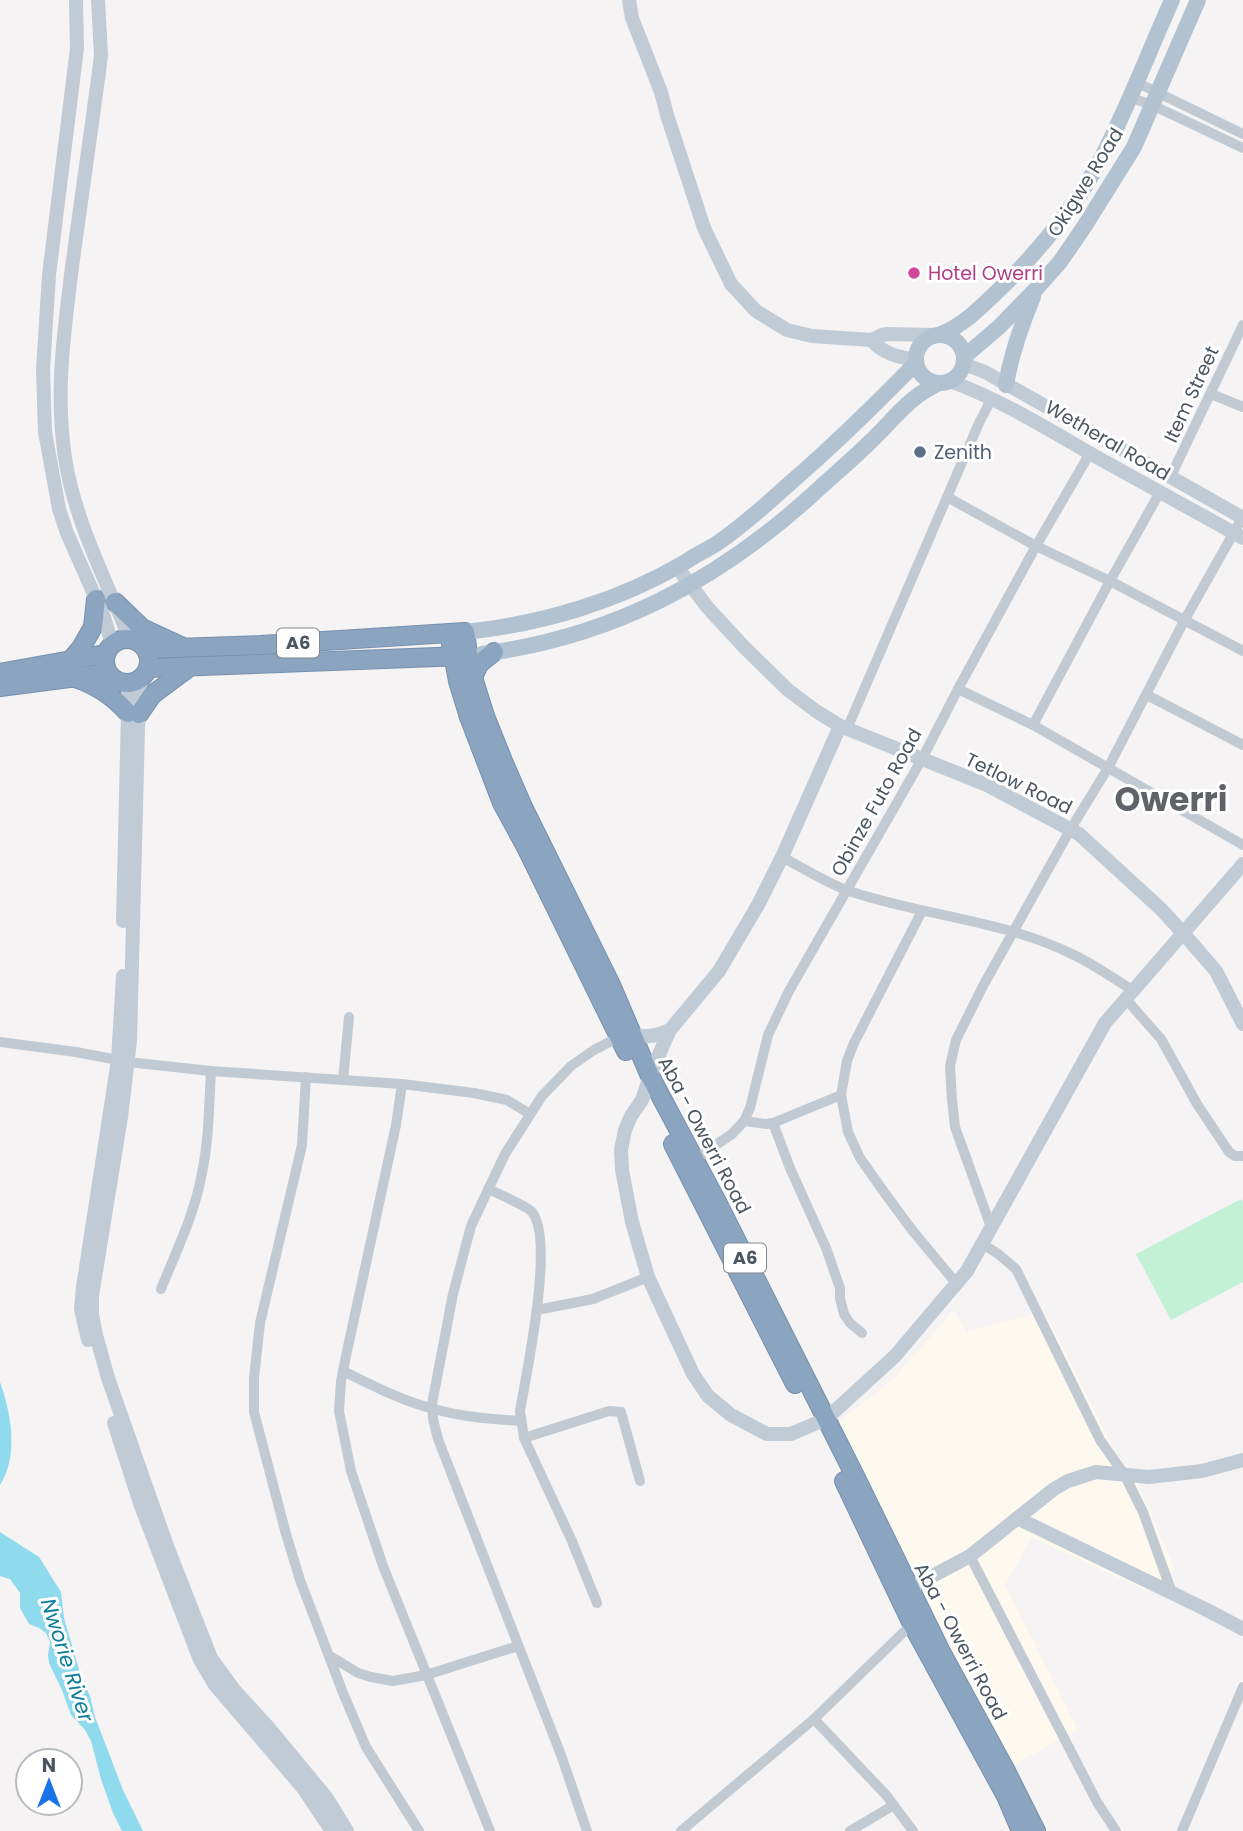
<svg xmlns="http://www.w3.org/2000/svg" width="1243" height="1831" font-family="Poppins,sans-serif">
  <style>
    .commercial { fill: #fdf9ef }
    .pitch { fill: #c3f1d5 }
    .water { fill: #90daee }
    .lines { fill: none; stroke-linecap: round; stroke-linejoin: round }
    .highway-casing { stroke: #7690ad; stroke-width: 20 }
    .street { stroke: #c1cad2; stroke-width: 10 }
    .secondary { stroke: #c1cbd6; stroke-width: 14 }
    .primary { stroke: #b3c2d1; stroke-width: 16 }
    .highway { stroke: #8ba5c1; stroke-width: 18 }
    .hotel-dot { fill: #d1479c; stroke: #fff; stroke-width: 2.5 }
    .service-dot { fill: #5c6f8a; stroke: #fff; stroke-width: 2.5 }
    .labels { text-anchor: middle; stroke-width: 6; stroke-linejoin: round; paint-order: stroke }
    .shield { fill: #fff; stroke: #808990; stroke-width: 2 }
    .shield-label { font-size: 18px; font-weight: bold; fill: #4a5661 }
    .street-label { font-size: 19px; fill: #4a5661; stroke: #fff }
    .hotel-label { font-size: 19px; fill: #b23c85; stroke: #fff; text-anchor: start }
    .service-label { font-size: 19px; fill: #4e5e75; stroke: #fff; text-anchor: start }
    .water-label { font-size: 21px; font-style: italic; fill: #0c7c9b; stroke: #fff }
    .town-label { font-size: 33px; font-weight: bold; fill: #5f6368; stroke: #fff }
  </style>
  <rect width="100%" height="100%" fill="#f5f3f3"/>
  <polygon class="commercial" points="954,1310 967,1332 1044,1311 1117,1454 1138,1484 1175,1570 1149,1592 1032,1537 1005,1585 1078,1730 1011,1766 838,1422 892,1380"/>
  <polygon class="pitch" points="1241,1199 1243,1203 1243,1282 1171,1320 1136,1254"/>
  <g class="water">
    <path d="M0,1382C11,1413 19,1455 0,1485Z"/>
    <polygon points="0,1532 39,1557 61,1592 64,1618 81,1676 90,1696 95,1717 123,1790 143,1831 122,1831 113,1813 101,1779 91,1741 85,1730 71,1715 62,1690 49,1663 48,1655 50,1642 46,1633 39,1628 29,1624 20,1608 20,1593 10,1579 0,1576"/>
  </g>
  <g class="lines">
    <defs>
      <g id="highway">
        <polyline points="115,602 142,628 181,646"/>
        <polyline points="449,633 458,681 469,717 502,803 526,847 626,1051"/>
        <circle cx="127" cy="661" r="22"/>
        <polyline points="146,649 261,645 465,632 470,668 485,716 503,761 523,807 611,985 650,1076 717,1202 857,1480 940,1650 1006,1771 1036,1831"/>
        <polyline points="70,661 81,648 93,627 96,599"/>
        <polyline points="148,668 463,656"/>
        <polyline points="0,673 105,654"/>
        <polyline points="473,677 479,664 494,652"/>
        <path d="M75,678C97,685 113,696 128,713"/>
        <polyline points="0,687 108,673"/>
        <polyline points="139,714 152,695 191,666"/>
        <polyline points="673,1144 795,1384"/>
        <polyline points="844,1481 912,1624 1006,1796 1021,1831"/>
      </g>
    </defs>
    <use href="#highway" class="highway-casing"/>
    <g class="street">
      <polyline points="1136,82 1243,134"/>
      <polyline points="1129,97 1152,105 1243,148"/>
      <polyline points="1211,394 1243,407"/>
      <polyline points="1170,478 1243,325"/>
      <polyline points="947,497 1036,546 1110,581 1243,651"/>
      <polyline points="958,689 1033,725 1243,845"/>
      <polyline points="1147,695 1243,745"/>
      <polyline points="1033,725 1110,581 1160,492"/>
      <polyline points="847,729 979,423 992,398"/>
      <path d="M782,857C803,868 828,884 849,891C923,916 1004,920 1074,955C1095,965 1114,979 1134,991"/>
      <polyline points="922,911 854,1043 847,1061 841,1095 848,1132 860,1158 884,1192 912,1230 956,1283"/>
      <polyline points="1125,998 1161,1039 1197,1104 1229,1152 1235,1156 1243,1156"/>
      <polyline points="0,1042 76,1052 128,1062 211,1071 402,1084 474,1093 507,1100 530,1114"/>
      <polyline points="306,1077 302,1145 260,1323 254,1378 254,1412 286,1534 300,1580 343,1693 366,1747 419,1831"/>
      <polyline points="343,1080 349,1017"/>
      <polyline points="402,1084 396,1125 346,1356 341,1381 339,1411 351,1471 383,1566 490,1831"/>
      <polyline points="744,1121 766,1124 773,1123 841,1095"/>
      <polyline points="773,1123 790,1168 826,1248 840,1288 840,1298 844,1314 850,1323 862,1333"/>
      <polyline points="694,1160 732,1134 744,1121 750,1108 768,1035 789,991 922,759 958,689 1036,546 1090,453"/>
      <path d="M488,1189C497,1193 526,1206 531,1211C556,1236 526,1375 520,1411L524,1438L571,1539L597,1603"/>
      <polyline points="991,1227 955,1127 952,1100 950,1066 956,1040 983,986 1070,830 1108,768 1184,621 1242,518"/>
      <polyline points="982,1244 997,1253 1016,1269 1100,1440 1124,1474 1143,1512 1172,1593"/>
      <path d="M161,1289C176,1252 195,1213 202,1173C209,1139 209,1105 211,1071"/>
      <polyline points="537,1310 593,1299 648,1277"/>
      <path d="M343,1371C372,1385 402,1401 434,1409C462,1417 492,1419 521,1421"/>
      <polyline points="524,1438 609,1411 621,1412 640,1481"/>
      <polyline points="970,1556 1097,1802 1116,1831"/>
      <polyline points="330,1656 358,1673 371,1677 393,1681 426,1675 518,1646"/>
      <polyline points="814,1719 886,1795 913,1831"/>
      <polyline points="587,1831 561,1755 438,1439 433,1419 432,1404 453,1294 471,1226 505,1154 542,1096 571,1066 594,1050 619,1037"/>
      <polyline points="681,1831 814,1719 912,1624"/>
      <polyline points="850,1831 894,1805"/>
      <polyline points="1182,1831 1243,1687"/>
    </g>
    <g class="secondary">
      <polyline points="76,0 77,48 49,275 43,370 45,432 59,509 67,533 104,617 112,644"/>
      <path d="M98,0L101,55L99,72C90,137 81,202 72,267C64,334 55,391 65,458C75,522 106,580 130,639"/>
      <polyline points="629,0 632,18 661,92 667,115 704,228 731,284 756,311 787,330 812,336 872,340 882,335 888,334 934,335"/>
      <path d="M872,340C881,353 900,358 915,359"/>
      <polyline points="964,364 985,372 1243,518"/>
      <path d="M950,381C1001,400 1046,428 1093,455C1143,483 1193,510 1243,538"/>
      <polyline points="677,567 708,608 745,648 788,690 816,711 840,726 987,785 1079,834 1162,910 1190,941 1216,971 1243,1024"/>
      <polyline points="141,678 139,690 130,1041 121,1117 92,1296 92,1314 96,1335 108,1378 167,1546 211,1658 235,1691 268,1727 326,1797 347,1831"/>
      <polyline points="840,726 782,857 758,905 719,971 670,1030 664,1043 650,1076 642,1100 631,1116 625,1130 621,1150 622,1170 632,1222 648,1277 693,1374 708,1396 731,1415 767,1434 791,1434 826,1419 895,1356 967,1271 1105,1023 1243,864"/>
      <polyline points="123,921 128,713 128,686 123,683"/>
      <path d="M624,1036C633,1033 639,1037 648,1036C656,1036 663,1033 670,1030"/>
      <polyline points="88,1340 81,1309 83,1287 118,1060 123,976"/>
      <polyline points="114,1423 141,1506 200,1660 215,1685 303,1788 332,1831"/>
      <polyline points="1017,1518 1205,1609 1243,1629"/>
      <polyline points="902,1592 970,1556 1054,1489 1068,1481 1096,1472 1149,1477 1202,1471 1243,1460"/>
    </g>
    <g class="primary">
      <path d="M941,334C966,324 985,303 1004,285C1045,244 1084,196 1109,143C1132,96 1151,47 1172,0"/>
      <circle cx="940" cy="359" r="24"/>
      <polyline points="965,356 999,327 1036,289 1060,262 1084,227 1134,147 1198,0"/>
      <path d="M1006,385C1011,354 1021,326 1033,297"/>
      <path d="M465,632C542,624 620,601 687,561C697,554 709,549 719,542C744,525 767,504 789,484C833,446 875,405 916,363"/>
      <path d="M482,654C611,637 716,582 812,495C831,477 852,460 871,441C886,427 900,409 916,397C923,391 932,387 939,383"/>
    </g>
    <use href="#highway" class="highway"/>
  </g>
  <circle class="hotel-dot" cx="914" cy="273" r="7"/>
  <circle class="service-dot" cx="920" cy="452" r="7"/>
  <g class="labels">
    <g class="shield">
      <rect x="277" y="628.5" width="42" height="29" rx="5"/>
      <rect x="724" y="1243.5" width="42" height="29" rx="5"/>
    </g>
    <g class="shield-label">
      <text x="298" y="649">A6</text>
      <text x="745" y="1264">A6</text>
    </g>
    <g class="street-label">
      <text transform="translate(1085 182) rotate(-58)" y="7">Okigwe Road</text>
      <text transform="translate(1191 394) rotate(-65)" y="7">Item Street</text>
      <text transform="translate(1108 440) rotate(30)" y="7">Wetheral Road</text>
      <text transform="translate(1019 783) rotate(26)" y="7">Tetlow Road</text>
      <text transform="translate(876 802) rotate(-61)" y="7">Obinze Futo Road</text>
      <text transform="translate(705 1135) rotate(62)" y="7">Aba - Owerri Road</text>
      <text transform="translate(961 1641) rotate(62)" y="7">Aba - Owerri Road</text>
    </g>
    <g class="hotel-label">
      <text x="928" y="280">Hotel Owerri</text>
    </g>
    <g class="service-label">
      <text x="934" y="459">Zenith</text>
    </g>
    <g class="water-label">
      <text transform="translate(67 1660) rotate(72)" y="7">Nworie River</text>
    </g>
    <g class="town-label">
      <text x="1171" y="811">Owerri</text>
    </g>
  </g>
  <g transform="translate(49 1782)"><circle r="33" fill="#ffffff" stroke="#b7bbc0" stroke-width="2"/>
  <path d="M0-5L12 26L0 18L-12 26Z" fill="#1a73e8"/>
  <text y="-10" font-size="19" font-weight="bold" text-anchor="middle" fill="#4a5661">N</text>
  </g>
</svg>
